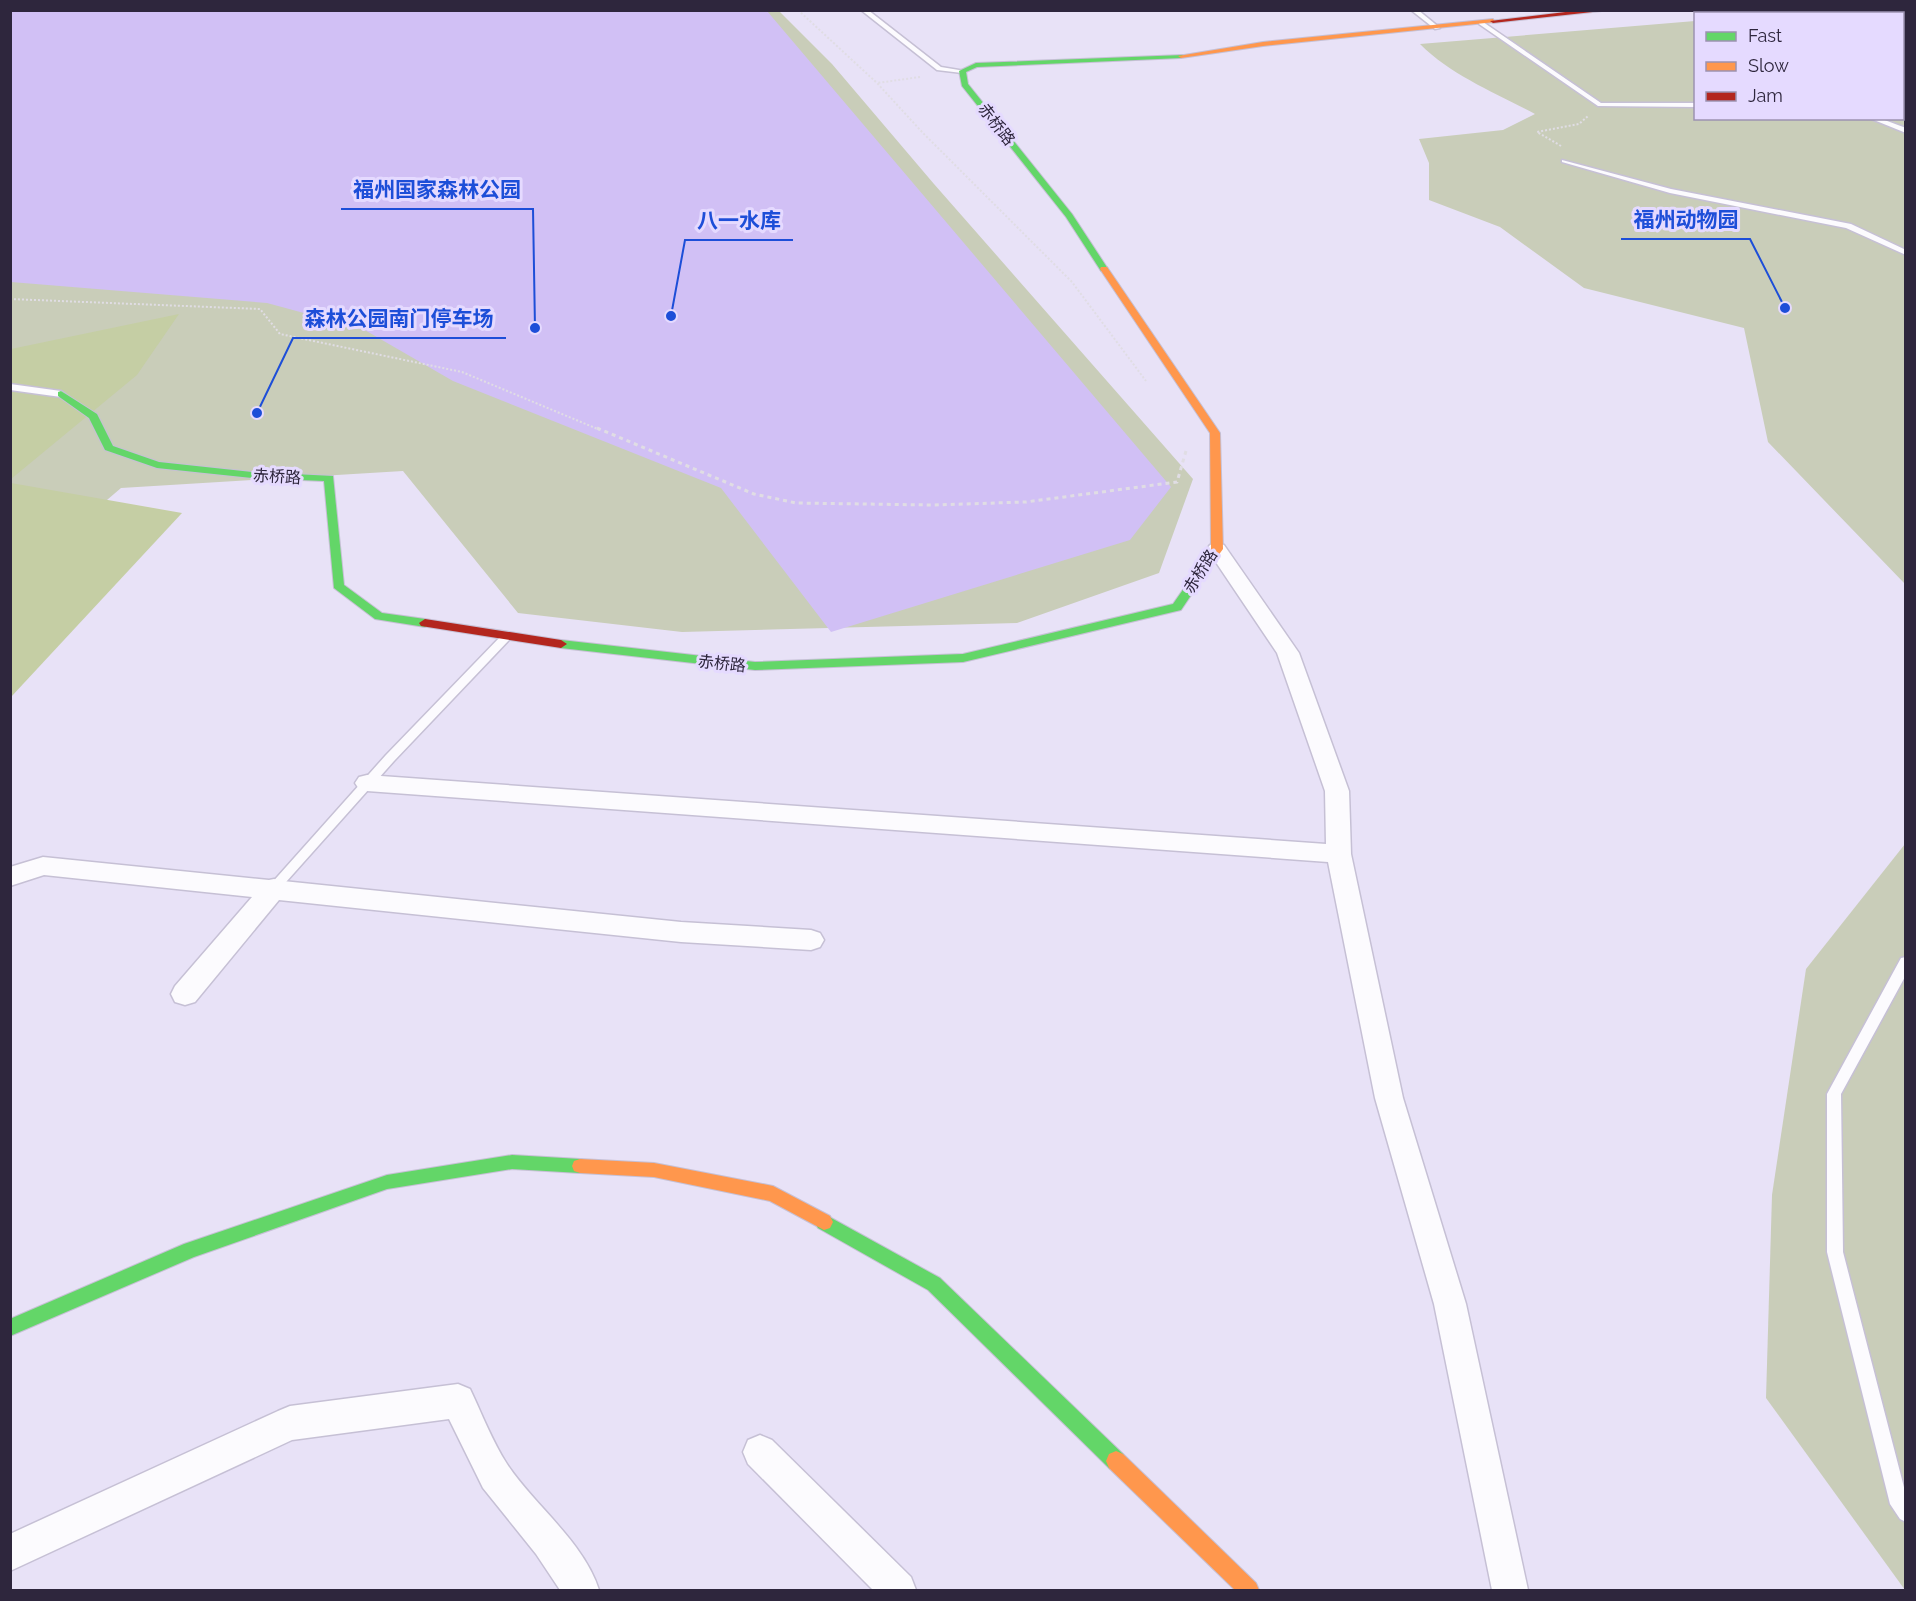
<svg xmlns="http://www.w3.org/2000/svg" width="1916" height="1601" font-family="Raleway,'Noto Sans SC',sans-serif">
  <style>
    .green { fill: #c9cdb9 }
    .forest { fill: #c5cea4 }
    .water { fill: #d1c0f5 }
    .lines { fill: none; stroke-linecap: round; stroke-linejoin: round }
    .lane-casing { stroke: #c6c0d5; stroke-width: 3 }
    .street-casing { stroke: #c6c0d5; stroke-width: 3 }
    .fast-casing { stroke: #c6c0d5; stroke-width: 2 }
    .slow-casing { stroke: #c6c0d5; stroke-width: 2 }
    .jam-casing { stroke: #c6c0d5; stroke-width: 2 }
    .path-far1 { stroke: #e0dde4; stroke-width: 2; stroke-dasharray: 2 2; stroke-linecap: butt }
    .path { stroke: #e0dde4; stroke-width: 3; stroke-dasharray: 4 4; stroke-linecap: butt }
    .lane { fill: #fcfbfe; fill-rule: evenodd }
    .street { fill: #fcfbfe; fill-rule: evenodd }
    .fast { fill: #63d668; fill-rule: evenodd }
    .slow { fill: #ff974d; fill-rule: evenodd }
    .jam { fill: #b3261e; fill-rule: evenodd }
    .wall { fill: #c2afbc }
    .building { fill: #e1cbdb; stroke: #9e8e99; stroke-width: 1.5 }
    .labels { text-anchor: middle; stroke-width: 6; stroke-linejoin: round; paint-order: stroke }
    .far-street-label { font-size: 16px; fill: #2e263d; stroke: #e5daff }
    .leader { fill: none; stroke: #1d4ed8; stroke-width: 2 }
    .callout-dot { fill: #1d4ed8; stroke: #e5daff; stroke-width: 2 }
    .callout-label { font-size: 21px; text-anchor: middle; font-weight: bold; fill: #1d4ed8; stroke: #e5daff; stroke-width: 6; stroke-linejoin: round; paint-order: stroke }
  </style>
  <rect width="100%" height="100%" fill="#e8e2f7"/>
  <g class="green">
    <polygon points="11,11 779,11 832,64 934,184 1193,479 1159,573 1017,623 682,632 518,613 403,471 121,488 11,582"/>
    <path d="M1695,21L1696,118H1902L1903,91L1905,93V584L1768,442L1744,328L1584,288L1500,227L1429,200V163L1419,139L1503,130L1535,114C1496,93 1452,76 1420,44Z"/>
    <polygon points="1905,844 1905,1590 1766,1398 1772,1195 1806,969"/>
  </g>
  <g class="forest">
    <polygon points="179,314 137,375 11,479 11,349"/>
    <polygon points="11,483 182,513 11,697 10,483"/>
  </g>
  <polygon class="water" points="10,11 767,11 1171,487 1130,540 831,632 721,488 453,381 363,329 267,303 11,282"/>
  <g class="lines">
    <defs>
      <g id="lane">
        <polygon points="861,10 868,10 941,67 965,71 962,73 937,70"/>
        <polygon points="1411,10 1418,10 1440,28 1435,29"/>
        <polygon points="1479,22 1483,22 1601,103 1696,103 1696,107 1598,106 1479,24"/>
        <polygon points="1869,118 1879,118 1906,128 1906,133"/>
        <polygon points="1562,160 1671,189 1851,224 1906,250 1906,255 1846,228 1670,193 1562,162"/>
        <polygon points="10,384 61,391 65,394 61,397 10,390"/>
        <polygon points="506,634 511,637 510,639 394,761 278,891 270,891 268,888 270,885 386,755 502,635"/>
        <polygon points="1906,957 1906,975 1841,1094 1843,1252 1906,1495 1906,1522 1900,1519 1890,1504 1827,1252 1827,1094 1901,958"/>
      </g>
      <g id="street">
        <polygon points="1217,543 1224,545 1299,653 1349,791 1351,854 1403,1098 1466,1304 1528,1590 1492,1590 1434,1304 1375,1098 1328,862 367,791 359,789 355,783 359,777 367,775 1326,844 1325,791 1277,653 1207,549 1210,545"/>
        <polygon points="43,857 269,880 274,879 283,881 681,922 811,930 820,933 824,940 820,947 811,950 681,942 279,900 195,1002 185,1005 175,1002 171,994 175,986 252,897 44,875 10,886 10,867"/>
        <path d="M458,1384L470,1389C482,1414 492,1441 507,1464C534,1505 584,1542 599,1590H560L536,1554L483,1488L449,1419L292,1440L10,1571V1534L278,1411L290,1406Z"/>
        <polygon points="760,1435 772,1440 911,1577 916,1590 873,1590 748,1464 743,1452 748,1440"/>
      </g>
      <g id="fast">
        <polygon points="1786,10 1794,10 1797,14 1789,14"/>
        <polygon points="1183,55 1181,58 977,67 966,72 968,84 1072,214 1108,269 1101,271 1066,217 962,86 959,71 976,63"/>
        <polygon points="1902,69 1906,70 1906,75 1902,74"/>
        <polygon points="61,391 97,414 113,446 159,462 252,472 333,476 344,585 382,613 425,619 431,623 425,627 375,619 334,588 324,481 252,478 157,468 105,450 89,418 58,396 58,392"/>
        <polygon points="1200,570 1206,573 1181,610 963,662 755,670 561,648 555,644 561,640 755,662 963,654 1173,604 1196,571"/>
        <polygon points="512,1155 580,1159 586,1161 588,1166 586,1171 580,1173 512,1169 387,1189 194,1257 10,1336 10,1319 184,1244 387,1175"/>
        <polygon points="824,1214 940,1278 1123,1454 1126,1461 1123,1468 1116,1471 1109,1468 928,1290 818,1228 815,1222 818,1216"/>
      </g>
      <g id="slow">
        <polygon points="1493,19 1495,22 1263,46 1181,58 1178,56 1263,42"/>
        <polygon points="1101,267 1107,267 1220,433 1223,549 1204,575 1196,575 1194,573 1211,549 1210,433 1100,269"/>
        <polygon points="580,1159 654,1163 773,1186 830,1216 833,1222 830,1228 824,1230 770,1201 654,1177 580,1173 574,1171 572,1166 574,1161"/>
        <polygon points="1116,1451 1123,1454 1256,1583 1259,1590 1235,1590 1109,1468 1106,1461 1109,1454"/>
      </g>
      <g id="jam">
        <polygon points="1582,10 1611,10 1493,23 1490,21"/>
        <polygon points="1814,10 1822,10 1826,14 1818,14"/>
        <polygon points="425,619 561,640 567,644 561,648 421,626 419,623"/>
      </g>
    </defs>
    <use href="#lane" class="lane-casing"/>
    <use href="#street" class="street-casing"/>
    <use href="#fast" class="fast-casing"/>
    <use href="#slow" class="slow-casing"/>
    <use href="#jam" class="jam-casing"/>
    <g class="path-far1">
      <polyline points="798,10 877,83"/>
      <polyline points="920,77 877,83 923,133 1072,282 1146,381"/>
      <polyline points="1561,146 1537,132 1579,124 1588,116"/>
      <polyline points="10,299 260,309 280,334 462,372 600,430"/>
    </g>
    <polyline class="path" points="597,428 754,494 796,503 932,505 1026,502 1177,482 1186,451"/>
    <use href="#lane" class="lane"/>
    <use href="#street" class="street"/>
    <use href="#fast" class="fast"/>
    <use href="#slow" class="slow"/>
    <use href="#jam" class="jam"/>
  </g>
  <g class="wall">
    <polygon points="1868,10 1883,10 1889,14 1867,14"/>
    <polygon points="1902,20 1905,22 1905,36 1902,35"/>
  </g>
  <g class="building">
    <polygon points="1873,10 1883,10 1889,14 1879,14"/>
    <polygon points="1902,20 1905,22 1905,27 1902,25"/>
  </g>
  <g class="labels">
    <g class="far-street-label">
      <text transform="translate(997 124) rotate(52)" y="6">赤桥路</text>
      <text transform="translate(277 476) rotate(3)" y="6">赤桥路</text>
      <text transform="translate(1200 571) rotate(-58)" y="6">赤桥路</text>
      <text transform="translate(722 663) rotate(6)" y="6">赤桥路</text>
    </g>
  </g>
  <path class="leader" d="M535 328L533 209H341M1785 308L1750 239H1621M671 316L685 240H793M257 413L293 338H506"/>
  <g class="callout-dot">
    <circle cx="535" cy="328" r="6"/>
    <circle cx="1785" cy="308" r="6"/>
    <circle cx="671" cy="316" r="6"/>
    <circle cx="257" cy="413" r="6"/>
  </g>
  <g class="callout-label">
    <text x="437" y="197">福州国家森林公园</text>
    <text x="1686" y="227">福州动物园</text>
    <text x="739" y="228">八一水库</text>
    <text x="399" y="326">森林公园南门停车场</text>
  </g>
  <rect width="1916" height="1601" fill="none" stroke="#2e263d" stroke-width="24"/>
  <rect x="1694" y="12" width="210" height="108" fill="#e5daff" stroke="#9c92b1" stroke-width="1.5"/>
  <rect x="1706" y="32" width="30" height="9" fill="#63d668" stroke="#9c92b1" stroke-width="1.5"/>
  <text x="1748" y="42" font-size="18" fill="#2e263d">Fast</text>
  <rect x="1706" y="62" width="30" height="9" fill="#ff974d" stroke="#9c92b1" stroke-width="1.5"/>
  <text x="1748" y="72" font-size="18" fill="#2e263d">Slow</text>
  <rect x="1706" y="92" width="30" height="9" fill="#b3261e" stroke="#9c92b1" stroke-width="1.5"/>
  <text x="1748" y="102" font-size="18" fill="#2e263d">Jam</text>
</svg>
